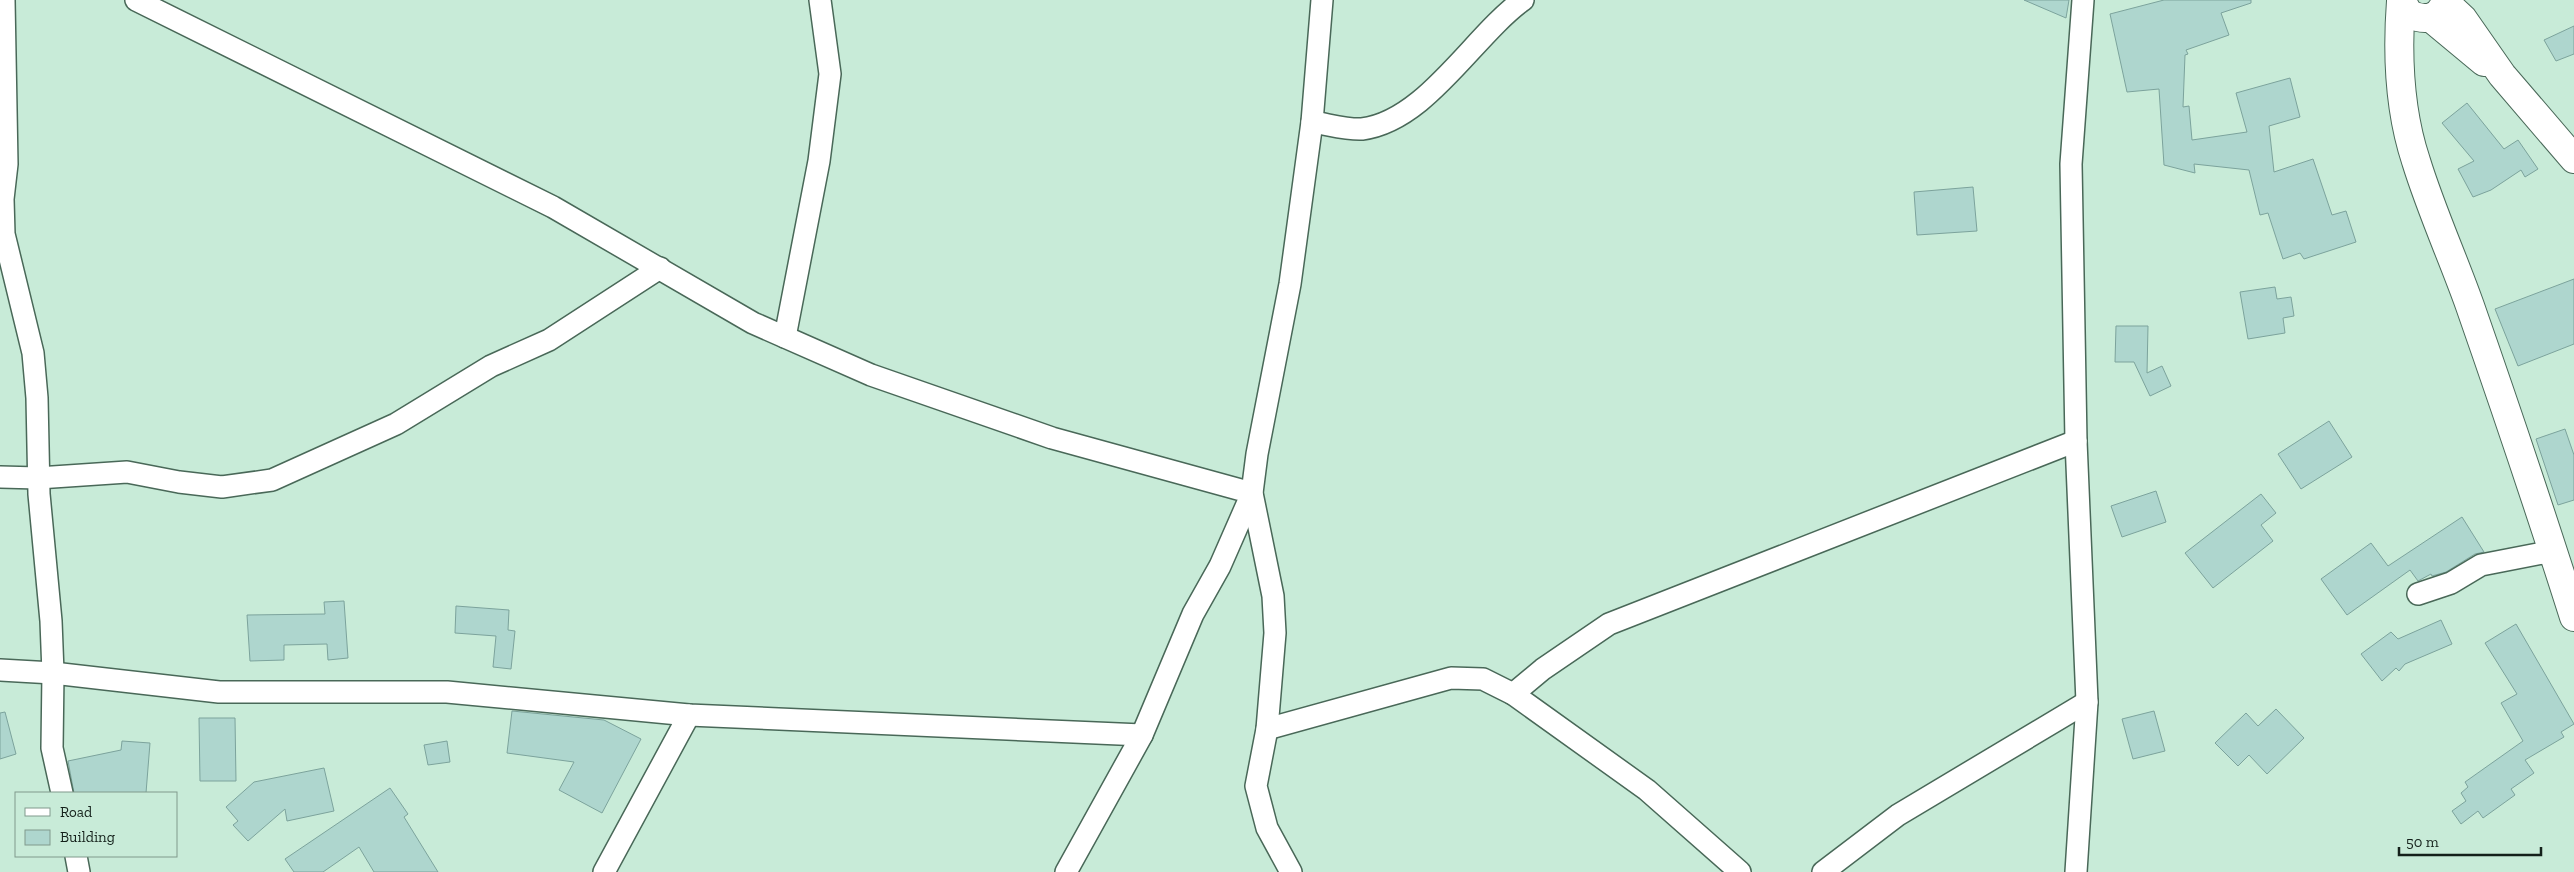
<svg xmlns="http://www.w3.org/2000/svg" width="2574" height="872" font-family="'Zilla Slab',serif">
  <style>
    .building { fill: #aed6ce; stroke: #7ca39c }
    .lines { fill: none; stroke-linecap: round; stroke-linejoin: round }
    .street-casing { stroke: #496858; stroke-width: 24 }
    .secondary-casing { stroke: #496858; stroke-width: 30 }
    .primary-casing { stroke: #496858; stroke-width: 30 }
    .street { stroke: #fff; stroke-width: 21 }
    .secondary { stroke: #fff; stroke-width: 28 }
    .primary { stroke: #fff; stroke-width: 28 }
  </style>
  <rect width="100%" height="100%" fill="#c8ebd8"/>
  <g class="building">
    <polygon points="2024,0 2069,0 2066,18"/>
    <polygon points="2164,0 2251,0 2251,3 2221,13 2229,35 2186,50 2188,54 2185,55 2183,107 2189,106 2192,140 2247,132 2236,93 2290,78 2300,117 2269,126 2274,172 2313,159 2332,215 2346,211 2356,242 2304,259 2300,253 2283,259 2268,213 2260,215 2249,170 2194,164 2195,173 2164,165 2159,89 2127,92 2110,14"/>
    <polygon points="2574,26 2574,54 2556,61 2544,40"/>
    <polygon points="2467,103 2504,149 2518,140 2538,169 2525,177 2521,170 2491,190 2473,197 2458,169 2474,161 2442,123"/>
    <polygon points="1973,187 1977,231 1917,235 1914,192"/>
    <polygon points="2574,279 2574,344 2518,366 2495,309"/>
    <polygon points="2275,287 2277,299 2291,297 2294,316 2283,318 2285,333 2248,339 2240,292"/>
    <polygon points="2116,326 2148,326 2147,373 2162,366 2171,386 2150,396 2134,362 2115,362"/>
    <polygon points="2329,421 2352,457 2301,489 2278,454"/>
    <polygon points="2565,429 2574,455 2574,500 2558,505 2536,439"/>
    <polygon points="2156,491 2166,522 2122,537 2111,506"/>
    <polygon points="2261,494 2276,513 2261,525 2273,541 2213,588 2185,553"/>
    <polygon points="2462,517 2484,552 2475,554 2446,572 2432,576 2431,574 2418,581 2410,570 2347,615 2321,579 2371,543 2388,566"/>
    <polygon points="344,601 348,658 328,660 327,644 284,645 284,660 250,661 247,615 325,614 324,602"/>
    <polygon points="456,606 509,610 508,630 515,631 511,669 493,667 496,636 455,633"/>
    <polygon points="2441,620 2452,644 2405,664 2399,671 2396,668 2382,681 2361,654 2391,632 2398,639"/>
    <polygon points="2516,624 2574,724 2561,732 2564,737 2525,760 2534,773 2511,789 2515,795 2483,818 2478,811 2461,824 2452,811 2466,801 2461,793 2468,787 2465,782 2523,741 2501,703 2517,694 2485,643"/>
    <polygon points="2276,709 2304,738 2267,774 2249,755 2238,766 2215,743 2246,713 2258,726"/>
    <polygon points="512,711 604,720 641,739 602,813 559,790 574,762 507,753"/>
    <polygon points="2154,711 2165,751 2133,759 2122,719"/>
    <polygon points="5,712 16,754 0,759 0,713"/>
    <polygon points="199,718 235,718 236,781 200,781"/>
    <polygon points="122,741 150,743 146,793 74,793 68,761 121,750"/>
    <polygon points="447,741 450,762 428,765 424,745"/>
    <polygon points="324,768 334,811 287,821 285,809 248,841 233,825 238,821 226,807 254,782"/>
    <polygon points="390,788 408,814 404,817 438,872 374,872 359,847 323,872 294,872 285,859"/>
  </g>
  <g class="lines">
    <defs>
      <g id="street">
        <polyline points="4,0 7,164 3,199 4,234 33,353 37,398 39,494 51,621 53,673 52,748 62,793"/>
        <polyline points="136,0 553,207 753,323 871,375 1052,438 1252,493 1220,566 1193,614 1142,735 1066,872"/>
        <path d="M1312,122C1327,124 1347,130 1362,129C1426,121 1473,36 1523,0"/>
        <polyline points="785,337 819,161 830,74 820,0"/>
        <polyline points="0,477 38,478 127,472 179,482 222,487 272,480 396,424 491,366 549,340 660,268"/>
        <polyline points="2418,594 2451,583 2481,565 2553,551"/>
        <polyline points="0,670 53,673 219,692 447,692 689,715 1142,735"/>
        <polyline points="1513,694 1543,669 1609,624 2076,441"/>
        <polyline points="1267,729 1451,678 1483,679 1513,694 1647,790 1740,872"/>
        <polyline points="76,856 79,872"/>
        <polyline points="604,872 689,715"/>
        <polyline points="1291,872 1267,828 1256,786 1267,729 1275,633 1273,596 1252,493 1257,454 1290,284 1312,122 1322,0"/>
        <polyline points="1823,872 1898,815 2087,702"/>
        <polyline points="2076,872 2087,702 2076,441 2071,164 2083,0"/>
      </g>
      <path id="secondary" d="M2401,1C2397,54 2399,110 2416,161C2431,210 2453,258 2470,306C2506,409 2541,513 2574,617"/>
      <g id="primary">
        <path d="M2401,0L2409,14C2422,20 2437,21 2444,5"/>
        <polyline points="2445,2 2463,19 2502,75 2574,159"/>
        <polyline points="2431,18 2484,62"/>
      </g>
    </defs>
    <use href="#street" class="street-casing"/>
    <use href="#secondary" class="secondary-casing"/>
    <use href="#primary" class="primary-casing"/>
    <use href="#street" class="street"/>
    <use href="#secondary" class="secondary"/>
    <use href="#primary" class="primary"/>
  </g>
  <rect x="15" y="792" width="162" height="65" fill="#c8ebd8" stroke="#809a8c"/>
  <rect x="25" y="808" width="25" height="8" fill="#ffffff" stroke="#809a8c"/>
  <text x="60" y="817" font-size="15" fill="#14201a">Road</text>
  <rect x="25" y="830" width="25" height="15" fill="#aed6ce" stroke="#809a8c"/>
  <text x="60" y="842" font-size="15" fill="#14201a">Building</text>
  <path d="M2399 847v8h142v-8" fill="none" stroke="#14201a" stroke-width="2.5"/>
  <text x="2406" y="847" font-size="15" fill="#14201a" stroke="#c8ebd8" stroke-width="4" paint-order="stroke">50 m</text>
</svg>
